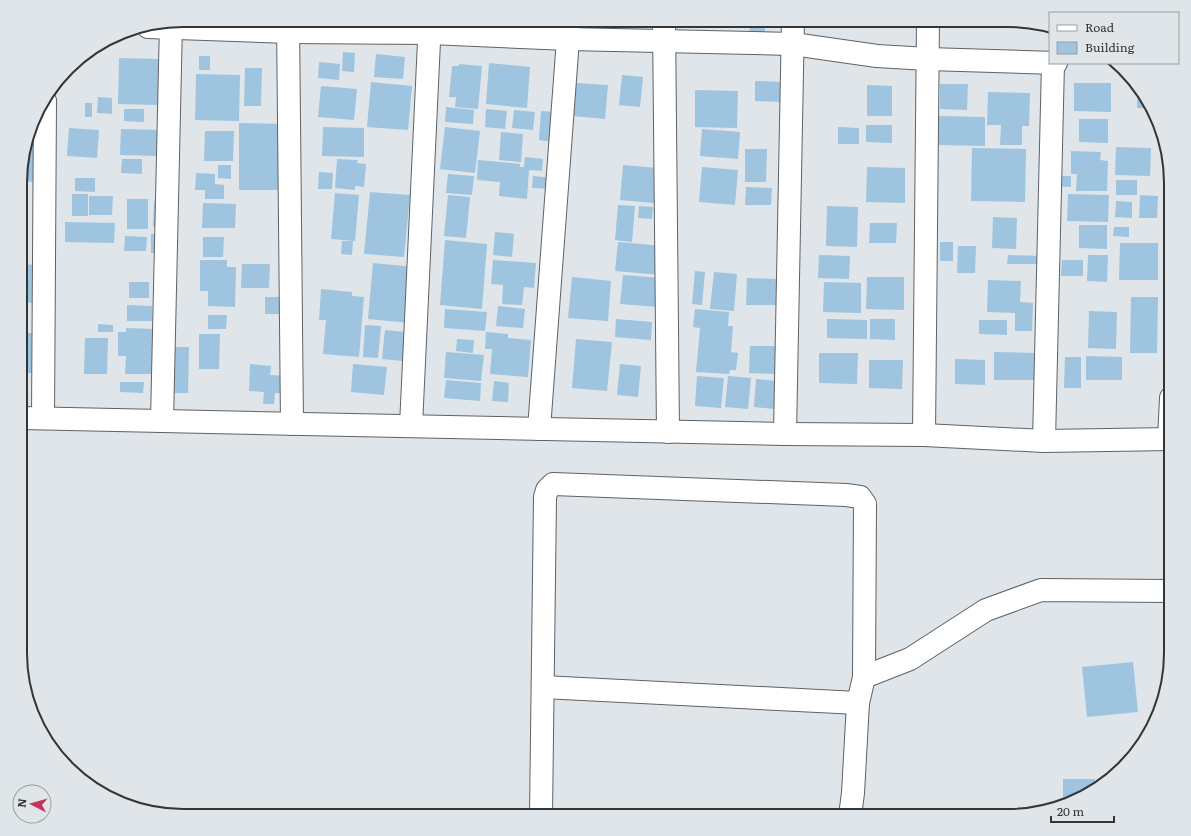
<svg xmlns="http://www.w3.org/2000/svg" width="1191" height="836" font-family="Literata,serif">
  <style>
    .building { fill: #9ec4e0 }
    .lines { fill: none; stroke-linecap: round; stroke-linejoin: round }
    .minor-casing { stroke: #5e6266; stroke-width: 24 }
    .minor { stroke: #fff; stroke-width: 22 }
    .rim { fill: none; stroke: #333536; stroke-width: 2 }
  </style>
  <rect width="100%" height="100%" fill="#dfe5e9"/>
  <g class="building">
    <polygon points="750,26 765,26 765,38 749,38"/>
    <polygon points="343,52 355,53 354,72 342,71"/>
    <polygon points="376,54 405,57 403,79 374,77"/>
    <rect x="199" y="56" width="11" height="14"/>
    <polygon points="119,58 159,59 158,105 118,104"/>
    <polygon points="319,62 340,64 339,80 318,78"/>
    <polygon points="489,63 530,67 527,108 486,104"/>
    <polygon points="459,64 482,66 478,109 455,107 456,97 449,97 452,66 459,66"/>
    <polygon points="245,68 262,68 261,106 244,106"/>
    <polygon points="196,74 240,75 239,121 195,120"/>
    <polygon points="622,75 643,77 640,107 619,105"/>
    <polygon points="755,81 785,82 785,102 755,101"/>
    <polygon points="371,82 412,86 408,130 367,127"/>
    <polygon points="576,83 608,85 605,119 573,116"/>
    <polygon points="1074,83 1111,83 1111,112 1074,111"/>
    <polygon points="940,84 968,84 967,110 940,109"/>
    <polygon points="867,85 892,86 892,116 867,116"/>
    <polygon points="321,86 357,89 354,120 318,117"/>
    <polygon points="695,90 738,91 737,128 695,127"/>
    <polygon points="988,92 1030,93 1029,126 1022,126 1022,145 1000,145 1001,125 987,125"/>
    <polygon points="1137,95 1141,95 1152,108 1137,108"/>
    <polygon points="98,97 112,98 112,114 97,113"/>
    <rect x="85" y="103" width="7" height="14"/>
    <polygon points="446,107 474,110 473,124 445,122"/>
    <polygon points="124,109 144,109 144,122 124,121"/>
    <polygon points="486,109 507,111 505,129 485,127"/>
    <polygon points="514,110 535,112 533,130 512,128"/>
    <polygon points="541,111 555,112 553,142 539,140"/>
    <polygon points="939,116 985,117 985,146 938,145"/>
    <polygon points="1079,119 1108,119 1108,143 1079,142"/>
    <polygon points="34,122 38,123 35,182 21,181 21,162"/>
    <polygon points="239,123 284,124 283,190 239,190"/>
    <polygon points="866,125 892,125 892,143 866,142"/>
    <polygon points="323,127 364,128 364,157 322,156"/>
    <polygon points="445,127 480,131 475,173 440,169"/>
    <polygon points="838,127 859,128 859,144 838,144"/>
    <polygon points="69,128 99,130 97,158 67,156"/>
    <polygon points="121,129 160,130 159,156 120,155"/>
    <polygon points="702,129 740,132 738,159 700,156"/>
    <polygon points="205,131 234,131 233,161 204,161"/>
    <polygon points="501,132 523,134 521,162 499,160"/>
    <polygon points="1116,147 1151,148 1150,176 1115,175"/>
    <polygon points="972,148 1026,149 1025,202 971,201"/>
    <polygon points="745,149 767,149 766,182 745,182"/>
    <polygon points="1071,151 1101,152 1100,160 1108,161 1107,191 1076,191 1077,174 1071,174"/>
    <polygon points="525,157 543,159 542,171 529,170 527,199 499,196 500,182 477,180 478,160 520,164 520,167 524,167"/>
    <polygon points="122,159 142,159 142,174 121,173"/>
    <polygon points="337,159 358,160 357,163 366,164 364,187 355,186 355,190 335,188"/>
    <polygon points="218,165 231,165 231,179 218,178"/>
    <polygon points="623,165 657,168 654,203 620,200"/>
    <polygon points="702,167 738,170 735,205 699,202"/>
    <polygon points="867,167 905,168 905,203 866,202"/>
    <polygon points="319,172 333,173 332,189 318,189"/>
    <polygon points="196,173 215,174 215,184 224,185 224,199 205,199 205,190 195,190"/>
    <polygon points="448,174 474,176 472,195 446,193"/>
    <polygon points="533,176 554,178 553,189 532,188"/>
    <polygon points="1057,176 1071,176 1071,187 1056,186"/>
    <polygon points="75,178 95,178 95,192 75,191"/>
    <rect x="1116" y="180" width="21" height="15"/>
    <polygon points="746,187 772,188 771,205 745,205"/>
    <polygon points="370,192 410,195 404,257 364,254"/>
    <polygon points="335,193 359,195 355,241 331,239"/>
    <rect x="72" y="194" width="16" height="22"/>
    <polygon points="1068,194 1109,195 1108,222 1067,221"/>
    <polygon points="448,195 470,197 466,238 444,236"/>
    <polygon points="1140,195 1158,196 1157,218 1139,218"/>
    <polygon points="89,196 113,196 112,215 89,215"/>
    <rect x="127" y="199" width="21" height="30"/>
    <polygon points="154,201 161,202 161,227 153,227"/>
    <polygon points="1116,201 1132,202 1132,218 1115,217"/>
    <polygon points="203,203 236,204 235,228 202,228"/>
    <polygon points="618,205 635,206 632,242 615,240"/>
    <polygon points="639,206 653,207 652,219 638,218"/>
    <polygon points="827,206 858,207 857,247 826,246"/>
    <polygon points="993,217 1017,218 1016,249 992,248"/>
    <polygon points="65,222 115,223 114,243 65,242"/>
    <polygon points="870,223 897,223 896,243 869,243"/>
    <polygon points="1079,225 1107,225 1107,249 1079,248"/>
    <polygon points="1114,227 1129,227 1129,237 1113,236"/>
    <polygon points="495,232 514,234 512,257 493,255"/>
    <rect x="151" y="234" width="9" height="19"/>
    <polygon points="125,236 147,237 146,251 124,251"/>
    <polygon points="203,237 224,237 223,257 203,257"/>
    <polygon points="445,240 487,244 482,309 440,305"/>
    <polygon points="342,241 353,241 352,255 341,254"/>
    <polygon points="618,242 664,246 661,275 615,271"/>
    <rect x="940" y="242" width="13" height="19"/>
    <polygon points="1120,243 1158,243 1158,280 1119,280"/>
    <polygon points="958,246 976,246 975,273 957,273"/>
    <polygon points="819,255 850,256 849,279 818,278"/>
    <polygon points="1008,255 1042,256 1042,264 1007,264"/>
    <polygon points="1088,255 1108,255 1107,282 1087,281"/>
    <polygon points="200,260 227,260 227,267 236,267 235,307 208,306 208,291 200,291"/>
    <polygon points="493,260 536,263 534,288 524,287 522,305 502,304 503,285 491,284"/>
    <polygon points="1062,260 1083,260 1083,276 1061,276"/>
    <polygon points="373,263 415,267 410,323 368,319"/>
    <polygon points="21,264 37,265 35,303 21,302"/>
    <polygon points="242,264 270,264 269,288 241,288"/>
    <polygon points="695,271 705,272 702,305 692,304"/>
    <polygon points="714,272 737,274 734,311 710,309"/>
    <polygon points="623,275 661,278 658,307 620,304"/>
    <polygon points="572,277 611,281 608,321 568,318"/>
    <polygon points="867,277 904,277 904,310 866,309"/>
    <polygon points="747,278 778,279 778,305 746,305"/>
    <polygon points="988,280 1021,281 1020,302 1033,303 1032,331 1015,331 1015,313 987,312"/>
    <rect x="129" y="282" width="20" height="16"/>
    <polygon points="824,282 861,283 861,313 823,312"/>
    <polygon points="321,289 352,292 352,296 364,297 359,357 323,354 326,320 319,320"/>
    <rect x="265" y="297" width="18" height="17"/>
    <polygon points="1131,297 1158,297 1157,353 1130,353"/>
    <polygon points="127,305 152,306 152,321 127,321"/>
    <polygon points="498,306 525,309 523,328 496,326"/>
    <polygon points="445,309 487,312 485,331 444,328"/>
    <polygon points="695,309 729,312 728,326 733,326 731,352 738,353 736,370 730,370 729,374 696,372 700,328 693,327"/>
    <polygon points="21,311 25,311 24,333 37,333 36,373 24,373 24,379 21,379"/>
    <polygon points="1089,311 1117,312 1116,349 1088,348"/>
    <polygon points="208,315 227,315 226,329 208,329"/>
    <polygon points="616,319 652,322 651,340 615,337"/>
    <polygon points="827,319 867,320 867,339 827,338"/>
    <polygon points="870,319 895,319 895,340 870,339"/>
    <polygon points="979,320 1007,320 1007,335 979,334"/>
    <polygon points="98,324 113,325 113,332 98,332"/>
    <polygon points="365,325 381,326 378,358 363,357"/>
    <polygon points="126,328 155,329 154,374 125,374 126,356 118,356 118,332 126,332"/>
    <polygon points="385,330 415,333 413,362 382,359"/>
    <polygon points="486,332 508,334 508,338 531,340 528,377 490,374 492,349 485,349"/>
    <polygon points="199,334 220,334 219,369 199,369"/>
    <polygon points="85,338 108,338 107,374 84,374"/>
    <polygon points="457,339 474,340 473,353 456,351"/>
    <polygon points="576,339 612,342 607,391 572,388"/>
    <polygon points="750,346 776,346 776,374 749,373"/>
    <polygon points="172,347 189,347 188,393 171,393"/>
    <polygon points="446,352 484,355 481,381 444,378"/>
    <polygon points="994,352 1037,353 1037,380 994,380"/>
    <polygon points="819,353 858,353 857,384 819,383"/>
    <polygon points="1086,356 1122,357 1122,380 1086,380"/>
    <polygon points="1065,357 1081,357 1081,388 1064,388"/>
    <polygon points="955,359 985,360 985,385 955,384"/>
    <polygon points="869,360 903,360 902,389 869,388"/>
    <polygon points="250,364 271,366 270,375 289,376 288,394 275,393 274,404 263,404 264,392 249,391"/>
    <polygon points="353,364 387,367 384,395 351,392"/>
    <polygon points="620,364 641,366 638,397 617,395"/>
    <polygon points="697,376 724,378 721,408 695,406"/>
    <polygon points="728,376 751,378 748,409 725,407"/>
    <polygon points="756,379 776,381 774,409 754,407"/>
    <polygon points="446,380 481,383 480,401 444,398"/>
    <polygon points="494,381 509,383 508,402 492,401"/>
    <polygon points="120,382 144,382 143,393 120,392"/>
    <polygon points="1133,662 1138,712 1087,717 1082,667"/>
    <polygon points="1063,779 1095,779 1095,787 1082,798 1063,798"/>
  </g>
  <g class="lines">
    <defs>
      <g id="minor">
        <polyline points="288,20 292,424"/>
        <polyline points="664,20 668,432"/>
        <polyline points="148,27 288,32 430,33 568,39 793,44 877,56 928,59 1056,63"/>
        <polyline points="21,418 785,434 924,435 1044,441 1171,439"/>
        <polyline points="43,418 45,101"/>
        <polyline points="162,421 171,23"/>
        <polyline points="411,426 430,20"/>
        <polyline points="539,429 568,39 567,20"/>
        <polyline points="785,434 793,20"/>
        <polyline points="924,435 928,20"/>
        <polyline points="1169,439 1171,398"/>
        <polyline points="1044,441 1053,63"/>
        <polyline points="864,677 910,659 986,610 1041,590 1171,591"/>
        <polyline points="543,687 858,703"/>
        <polyline points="541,816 545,497 547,490 553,484 846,495 860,497 865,504 864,677 858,703 853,793 850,816"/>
      </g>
    </defs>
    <use href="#minor" class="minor-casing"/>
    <use href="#minor" class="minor"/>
  </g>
  <path d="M0 0H1191V836H0ZM183 27H1008A156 156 0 0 1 1164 183V653A156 156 0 0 1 1008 809H183A156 156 0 0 1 27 653V183A156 156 0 0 1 183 27Z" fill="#dfe5e9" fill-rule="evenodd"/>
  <path class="rim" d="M183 27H1008A156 156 0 0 1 1164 183V653A156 156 0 0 1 1008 809H183A156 156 0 0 1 27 653V183A156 156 0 0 1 183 27Z"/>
  <rect x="1049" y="12" width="130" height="52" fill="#dfe5e9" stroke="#9a9fa1"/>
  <rect x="1057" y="25" width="20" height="6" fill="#ffffff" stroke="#9a9fa1"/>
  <text x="1085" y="32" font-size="12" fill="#333536">Road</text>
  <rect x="1057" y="42" width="20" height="12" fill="#9ec4e0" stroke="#9a9fa1"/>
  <text x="1085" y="52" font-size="12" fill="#333536">Building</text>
  <g transform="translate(32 804) rotate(276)"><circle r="19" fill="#dfe5e9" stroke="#9a9fa1"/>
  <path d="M0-3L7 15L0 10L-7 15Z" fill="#c5355b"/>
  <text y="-6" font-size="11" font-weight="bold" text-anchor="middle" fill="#333536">N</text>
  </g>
  <path d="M1051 816v6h63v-6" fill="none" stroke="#333536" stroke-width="2"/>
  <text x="1057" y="816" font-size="12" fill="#333536" stroke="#dfe5e9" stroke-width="3" paint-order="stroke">20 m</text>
</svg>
